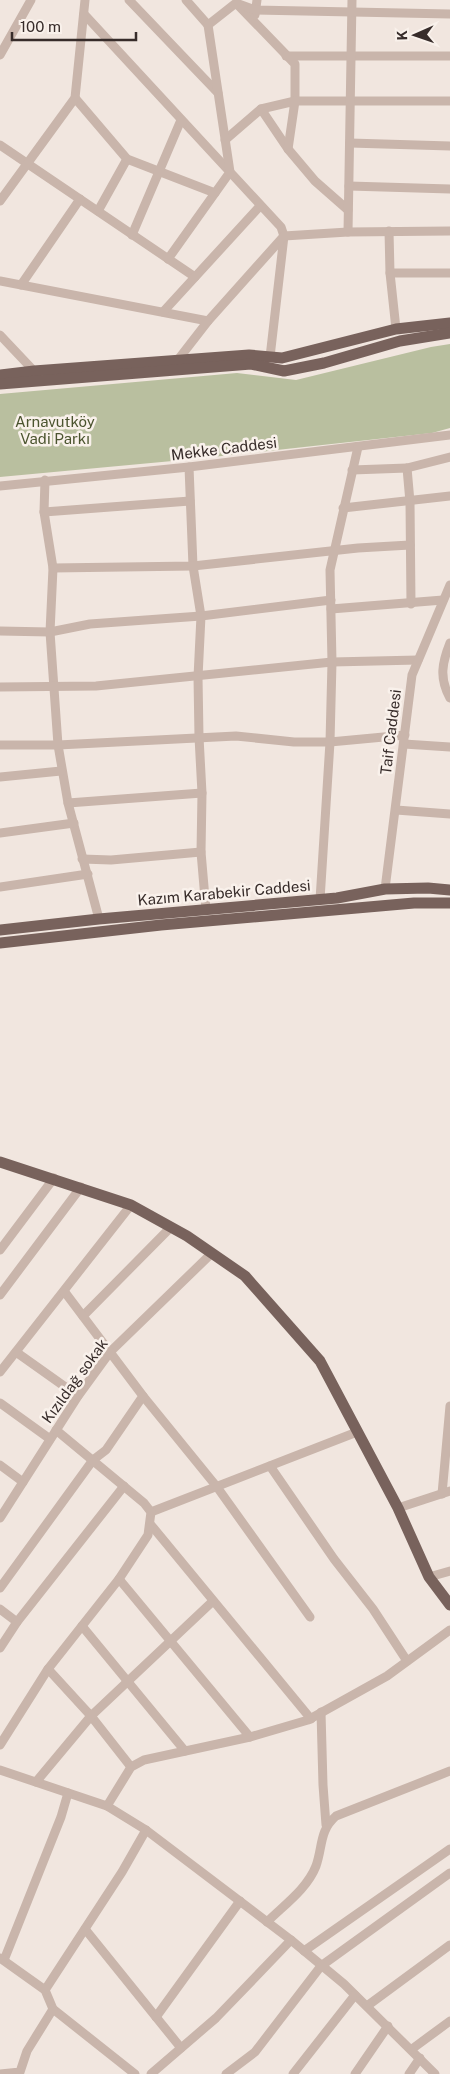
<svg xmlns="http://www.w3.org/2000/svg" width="450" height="2074" font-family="'Public Sans',sans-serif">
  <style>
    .green { fill: #b9bf9f }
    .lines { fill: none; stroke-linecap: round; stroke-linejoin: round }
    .minor { stroke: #c9b5ab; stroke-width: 9 }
    .major { stroke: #78625c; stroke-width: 11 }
    .labels { text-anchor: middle; stroke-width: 5; stroke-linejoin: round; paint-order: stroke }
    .park-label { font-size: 15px; fill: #4b542f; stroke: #f9f1eb }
    .street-label { font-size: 15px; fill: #372c2a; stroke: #f9f1eb }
  </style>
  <rect width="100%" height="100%" fill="#f1e6df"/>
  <polygon class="green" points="450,344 450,428 432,433 194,459 0,477 0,394 237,373 296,380 431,347"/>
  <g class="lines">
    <g class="minor">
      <polyline points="129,0 218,93"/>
      <polyline points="186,0 208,25"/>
      <polyline points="237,4 295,64 295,101 450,101"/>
      <polyline points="84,14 230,172 168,259"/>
      <polyline points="255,15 257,0"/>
      <polyline points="0,55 31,0"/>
      <polyline points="286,56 450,56"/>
      <polyline points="75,98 127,159 215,193"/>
      <polyline points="261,109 288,149 315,181 348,210"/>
      <polyline points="225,140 261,109 295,101 288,149"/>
      <polyline points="350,143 450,146"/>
      <polyline points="0,145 195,277"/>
      <polyline points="349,186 450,189"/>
      <polyline points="0,201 75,98 85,0"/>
      <polyline points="98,211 127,159"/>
      <polyline points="389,231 390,273 396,329"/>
      <polyline points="348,232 352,0"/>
      <polyline points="132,235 181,120"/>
      <polyline points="390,273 450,273"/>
      <polyline points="0,281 208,321"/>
      <polyline points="21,285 80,199"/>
      <polyline points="163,312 260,206"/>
      <polyline points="0,335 34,371"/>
      <polyline points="270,357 284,236 281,227 230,172 208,25 236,3 255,10 450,14"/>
      <polyline points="177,361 208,321 284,236 348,232 450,231"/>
      <polyline points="189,467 193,566 201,616 198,677 199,737 202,793 201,852 206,910"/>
      <polyline points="407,468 410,502 411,604"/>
      <polyline points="352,470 407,468 450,457"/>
      <polyline points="45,480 44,512 53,568 50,632 58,745 68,803 99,919"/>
      <polyline points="0,486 189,467 450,435"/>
      <polyline points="343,508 450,496"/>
      <polyline points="44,512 190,501"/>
      <polyline points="53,568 193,566 358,548 410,545"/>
      <polyline points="331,609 443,600"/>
      <polyline points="0,631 50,632 90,624 201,616 331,600"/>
      <path d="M450,643C442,663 439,678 450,698"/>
      <polyline points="0,687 96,686 332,662 418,660"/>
      <polyline points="404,744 450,747"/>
      <polyline points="0,745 58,745 236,736 294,742 330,742 405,735"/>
      <polyline points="0,777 61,771"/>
      <polyline points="68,803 202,793"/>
      <polyline points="396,810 450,814"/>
      <polyline points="0,833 74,823"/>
      <polyline points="82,859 111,860 201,852"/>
      <polyline points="0,887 88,874"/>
      <polyline points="385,889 412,675 450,585"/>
      <polyline points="320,900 330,742 332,662 330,570 358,447"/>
      <polyline points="0,1250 54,1178"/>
      <polyline points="0,1295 81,1187"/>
      <polyline points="83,1316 171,1227"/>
      <polyline points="16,1352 78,1396"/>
      <polyline points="0,1372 131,1205"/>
      <polyline points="143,1396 217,1487 310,1617"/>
      <polyline points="0,1403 50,1439"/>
      <polyline points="0,1465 23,1482"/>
      <polyline points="270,1466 334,1559 373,1609 407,1661"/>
      <polyline points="442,1494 450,1406"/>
      <polyline points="398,1508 450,1491"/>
      <polyline points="151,1512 357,1432"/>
      <polyline points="0,1518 78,1396 110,1352 212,1253"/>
      <polyline points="151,1525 311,1719"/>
      <polyline points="429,1577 450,1571"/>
      <polyline points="119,1579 250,1737"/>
      <polyline points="0,1588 93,1460 106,1450 143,1396 64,1291"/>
      <polyline points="0,1609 17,1622"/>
      <polyline points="82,1626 185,1751"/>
      <polyline points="0,1648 17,1622 124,1486"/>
      <polyline points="48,1669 91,1716 131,1767"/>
      <polyline points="321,1712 323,1785 326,1825"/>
      <polyline points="0,1745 48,1669 119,1579 148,1535 151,1512 144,1503 56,1430"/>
      <polyline points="0,1770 107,1806 146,1830 291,1940 344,1984 435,2074"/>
      <polyline points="36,1782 91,1716 213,1601"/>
      <polyline points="107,1806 131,1767 144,1760 250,1737 308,1720 387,1676 450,1630"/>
      <path d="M267,1922C284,1905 307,1889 316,1866C323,1846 319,1831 336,1816L450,1771"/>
      <polyline points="85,1929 181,2048"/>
      <polyline points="304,1951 450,1849"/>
      <polyline points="0,1958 45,1990 53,2009 135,2074"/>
      <polyline points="4,1960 61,1817 68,1793"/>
      <polyline points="45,1990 122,1872 146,1830"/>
      <polyline points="367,2006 450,1945"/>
      <polyline points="156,2017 240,1901"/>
      <polyline points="412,2049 450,2021"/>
      <polyline points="0,2074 20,2072 27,2051 53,2009"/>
      <polyline points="151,2074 216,2018 291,1940"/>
      <polyline points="226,2074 255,2052 321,1966 450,1873"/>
      <polyline points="293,2074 355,1995"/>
      <polyline points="355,2074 388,2026"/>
      <polyline points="409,2074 420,2058"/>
    </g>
    <g class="major">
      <polyline points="0,375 34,371 249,355 282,358 396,329 450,323"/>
      <polyline points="0,384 251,364 284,371 324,363 400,341 450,333"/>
      <polyline points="0,930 99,919 337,898 385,889 428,888 450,890"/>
      <polyline points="0,943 161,925 414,903 450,903"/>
      <polyline points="0,1162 131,1205 187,1236 245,1276 320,1361 398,1508 429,1577 450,1605"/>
    </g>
  </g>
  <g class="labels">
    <g class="park-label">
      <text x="55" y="427">Arnavutköy<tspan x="55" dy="17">Vadi Parkı</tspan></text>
    </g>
    <g class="street-label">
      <text transform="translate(224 449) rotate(-7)" y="5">Mekke Caddesi</text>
      <text transform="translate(391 732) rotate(-83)" y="5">Taif Caddesi</text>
      <text transform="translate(224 893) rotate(-5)" y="5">Kazım Karabekir Caddesi</text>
      <text transform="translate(75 1381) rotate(-54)" y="5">Kızıldağ sokak</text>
    </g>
  </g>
  <g transform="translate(415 35) rotate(268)" stroke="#f9f1eb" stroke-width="4" paint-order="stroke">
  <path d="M0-4L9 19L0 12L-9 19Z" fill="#372c2a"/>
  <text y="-8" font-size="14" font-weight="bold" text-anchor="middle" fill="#372c2a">K</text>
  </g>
  <path d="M12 32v8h124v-8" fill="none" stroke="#372c2a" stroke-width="2.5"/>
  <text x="20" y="32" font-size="15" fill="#372c2a" stroke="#f9f1eb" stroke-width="4" paint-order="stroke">100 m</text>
</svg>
